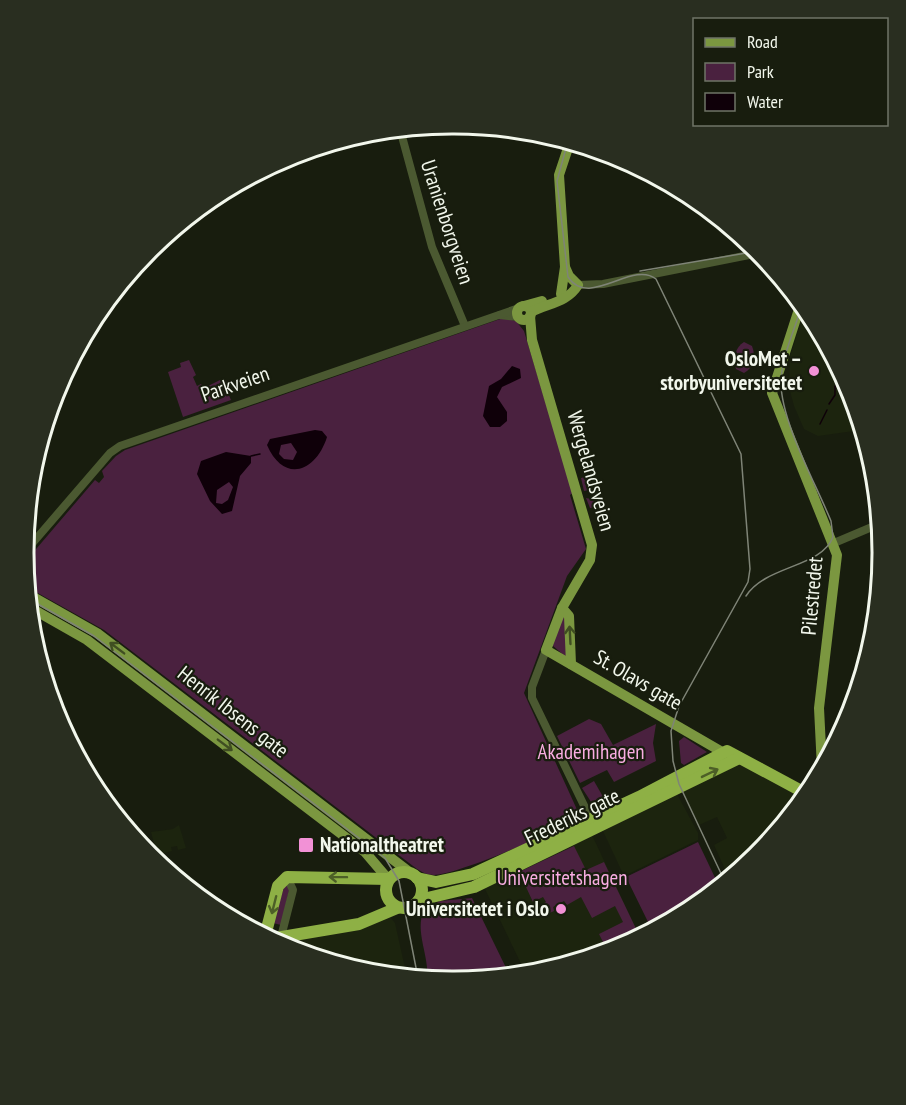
<svg xmlns="http://www.w3.org/2000/svg" width="906" height="1105" font-family="'PT Sans Narrow',sans-serif">
  <style>
    .built { fill: #1c240e }
    .green { fill: #4a213f }
    .water { fill: #0f0009; fill-rule: evenodd }
    .lines { fill: none; stroke-linecap: round; stroke-linejoin: round }
    .stream { stroke: #0f0009; stroke-width: 1.5 }
    .minor { stroke: #4b5931; stroke-width: 8 }
    .major { stroke: #7b9740; stroke-width: 10 }
    .highway { stroke: #8eb045; stroke-width: 12 }
    .tram { stroke: #7f8477; stroke-width: 1.5 }
    .oneway { stroke: #404e22 }
    .oneway2 { stroke: #4d5f27 }
    .poi-dot { fill: #f291d6; stroke: #181d0e; stroke-width: 2 }
    .labels { text-anchor: middle; stroke-width: 4.5; stroke-linejoin: round; paint-order: stroke }
    .street-label { font-size: 21px; fill: #f2f7ec; stroke: #181d0e }
    .poi-label { font-size: 21px; font-weight: bold; fill: #f2f7ec; stroke: #181d0e; text-anchor: end }
    .park-label { font-size: 21px; fill: #f9ade2; stroke: #181d0e }
    .rim { fill: none; stroke: #f2f7ec; stroke-width: 3 }
  </style>
  <rect width="100%" height="100%" fill="#181d0e"/>
  <g class="built">
    <polygon points="805,308 849,389 854,404 854,431 818,436 804,429 794,406 789,387 790,357"/>
    <polygon points="739,758 805,796 756,856 729,878 714,845 727,838 717,817 699,825 680,787"/>
    <polygon points="677,794 698,833 698,840 624,876 603,831"/>
    <polygon points="179,825 186,848 178,850 177,846 171,847 172,851 157,855 151,832 173,829"/>
    <polygon points="592,835 640,937 617,949 526,974 484,887"/>
    <polygon points="390,917 395,923 407,977 369,973 284,946 286,941"/>
  </g>
  <g class="green">
    <path d="M503,318L516,321L524,331L573,493L570,495L586,549L567,576L524,693L579,814C565,830 456,875 434,875C427,875 422,872 417,869L104,630L27,587V579L31,578L26,573L25,562L95,480L99,483L104,477L102,471L116,456L125,450Z"/>
    <path d="M744,342L752,346C756,356 754,368 744,373L736,369C733,359 735,347 744,342Z"/>
    <polygon points="189,360 196,375 193,377 197,386 201,384 204,388 222,379 231,400 183,417 168,372 181,367 180,363"/>
    <polygon points="593,475 594,489 584,491 581,478"/>
    <polygon points="600,494 603,506 590,508 586,498 591,499"/>
    <polygon points="563,616 566,616 568,659 552,645"/>
    <polygon points="589,719 601,724 613,745 656,724 653,743 656,761 614,782 607,770 580,783 557,736"/>
    <polygon points="684,737 707,752 684,765 681,763 679,741"/>
    <polygon points="594,781 606,802 595,808 582,788"/>
    <polygon points="698,842 719,886 699,902 696,897 673,908 675,913 650,926 626,877"/>
    <polygon points="574,846 586,870 604,862 640,937 608,952 599,934 623,922 615,906 592,918 581,897 567,905 564,901 553,907 554,911 539,918 536,908 546,902 543,897 533,902 519,872"/>
    <polygon points="285,884 290,886 281,925 273,923"/>
    <path d="M472,898L510,976L453,981L427,979C430,957 414,931 424,910L440,901Z"/>
  </g>
  <g class="water">
    <polygon points="512,366 520,369 521,378 502,387 497,397 507,412 507,421 500,427 490,427 483,416 489,386 501,379"/>
    <path d="M315,430L322,431L327,437C316,472 284,484 267,445L270,439ZM291,443L297,452L293,460L284,459L279,454L281,445Z"/>
    <path d="M226,452L251,456V463L240,476L232,511L222,514L210,501L197,474L201,461ZM229,482L233,487L228,500L222,504L216,503L217,490Z"/>
  </g>
  <g class="lines">
    <g class="stream">
      <polyline points="838,383 841,373"/>
      <polyline points="829,404 835,395 835,386"/>
      <polyline points="820,424 827,410"/>
      <polyline points="251,456 260,454"/>
    </g>
    <g class="minor">
      <polyline points="400,129 432,247 465,326"/>
      <polyline points="578,285 603,284 759,253"/>
      <polyline points="500,315 518,317"/>
      <polyline points="834,543 879,524"/>
      <polyline points="24,553 110,453 120,446 519,308"/>
      <polyline points="546,650 532,687 532,698 592,822"/>
      <polyline points="281,937 293,890 287,877"/>
    </g>
    <g class="major">
      <polyline points="561,294 565,267 559,175 570,142"/>
      <polyline points="801,303 772,393 837,555 819,708 822,768"/>
      <circle cx="524" cy="313" r="7"/>
      <polyline points="524,306 542,301"/>
      <path d="M531,312C548,303 567,303 578,285L569,276L565,267"/>
      <polyline points="530,316 532,340 592,545 590,560 562,608 546,650 724,753"/>
      <polyline points="28,594 97,633 408,871"/>
      <polyline points="29,607 87,640 365,852 388,879"/>
      <polyline points="562,608 569,616 571,664"/>
    </g>
    <g class="highway">
      <circle cx="404" cy="890" r="18"/>
      <polyline points="417,878 436,882 473,874 639,797 727,751 807,794"/>
      <polyline points="419,900 474,887 739,758"/>
      <polyline points="265,936 278,886 287,877 388,879"/>
      <polyline points="270,939 359,924 397,908"/>
    </g>
    <g class="tram">
      <path d="M568,141L557,181L568,277C589,309 632,260 656,279L741,454L750,569L748,582L679,706L671,731L673,761L679,784L725,882"/>
      <polyline points="640,271 758,251"/>
      <path d="M746,596C766,565 821,568 833,537L831,521C816,484 780,420 781,381C782,356 795,329 802,305"/>
      <polyline points="29,599 94,636 385,858 399,881 418,978"/>
    </g>
  </g>
  <defs><path id="oneway-shaft" d="M-6 0H5M1.5-3L5.5 0L1.5 3" fill="none" stroke-width="1.6" stroke-linecap="round" stroke-linejoin="round" transform="scale(1.5)"/></defs>
  <g class="oneway">
    <use href="#oneway-shaft" transform="translate(570 635) rotate(-93)"/>
    <use href="#oneway-shaft" transform="translate(117 648) rotate(-143)"/>
    <use href="#oneway-shaft" transform="translate(225 745) rotate(37)"/>
  </g>
  <g class="oneway2">
    <use href="#oneway-shaft" transform="translate(710 773) rotate(-26)"/>
    <use href="#oneway-shaft" transform="translate(338 877) rotate(-179)"/>
    <use href="#oneway-shaft" transform="translate(274 905) rotate(104)"/>
  </g>
  <g class="poi-dot">
    <circle cx="814" cy="371" r="6"/>
    <rect x="298" y="837" width="16" height="16" rx="3"/>
    <circle cx="561" cy="909" r="6"/>
  </g>
  <g class="labels">
    <g class="street-label">
      <text transform="translate(447 222) rotate(72)" y="7">Uranienborgveien</text>
      <text transform="translate(235 384) rotate(-19)" y="7">Parkveien</text>
      <text transform="translate(591 471) rotate(74)" y="7">Wergelandsveien</text>
      <text transform="translate(812 596) rotate(-85)" y="7">Pilestredet</text>
      <text transform="translate(638 680) rotate(30)" y="7">St. Olavs gate</text>
      <text transform="translate(233 712) rotate(38)" y="7">Henrik Ibsens gate</text>
      <text transform="translate(572 817) rotate(-26)" y="7">Frederiks gate</text>
    </g>
    <g class="poi-label">
      <text x="802" y="366">OsloMet –<tspan x="802" dy="24">storbyuniversitetet</tspan></text>
      <text x="320" y="852" text-anchor="start">Nationaltheatret</text>
      <text x="549" y="916">Universitetet i Oslo</text>
    </g>
    <g class="park-label">
      <text x="591" y="759">Akademihagen</text>
      <text x="562" y="885">Universitetshagen</text>
    </g>
  </g>
  <path d="M0 0H906V1105H0ZM452 134H454A418 418 0 0 1 872 552V553A418 418 0 0 1 454 971H452A418 418 0 0 1 34 553V552A418 418 0 0 1 452 134Z" fill="#292e20" fill-rule="evenodd"/>
  <path class="rim" d="M452 134H454A418 418 0 0 1 872 552V553A418 418 0 0 1 454 971H452A418 418 0 0 1 34 553V552A418 418 0 0 1 452 134Z"/>
  <rect x="693" y="18" width="195" height="108" fill="#181d0e" stroke="#6f7467" stroke-width="1.5"/>
  <rect x="705" y="38" width="30" height="9" fill="#7b9740" stroke="#6f7467" stroke-width="1.5"/>
  <text x="747" y="48" font-size="18" fill="#f2f7ec">Road</text>
  <rect x="705" y="63" width="30" height="18" fill="#4a213f" stroke="#6f7467" stroke-width="1.5"/>
  <text x="747" y="78" font-size="18" fill="#f2f7ec">Park</text>
  <rect x="705" y="93" width="30" height="18" fill="#0f0009" stroke="#6f7467" stroke-width="1.5"/>
  <text x="747" y="108" font-size="18" fill="#f2f7ec">Water</text>
</svg>
